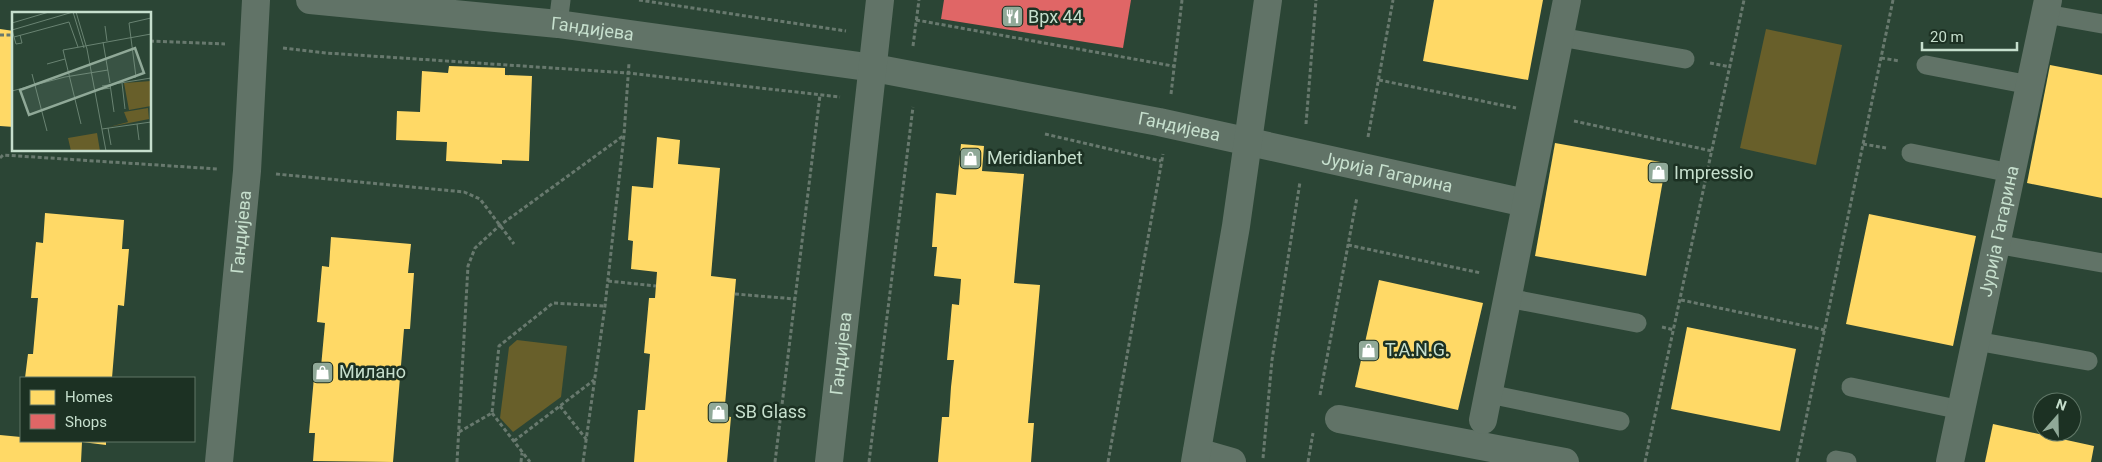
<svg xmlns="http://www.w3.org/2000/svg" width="2102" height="462" font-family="Roboto,sans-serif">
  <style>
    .green { fill: #685f2a }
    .homes { fill: #ffd966 }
    .shops { fill: #e06666 }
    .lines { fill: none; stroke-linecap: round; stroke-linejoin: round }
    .path { stroke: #68796e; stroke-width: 3; stroke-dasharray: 4 2.5; stroke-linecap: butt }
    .lane { stroke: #617367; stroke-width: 19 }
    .street { stroke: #617367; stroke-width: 28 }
    .secondary { stroke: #617367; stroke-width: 28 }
    .labels { text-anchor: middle; stroke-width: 5; stroke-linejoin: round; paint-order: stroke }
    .poi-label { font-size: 18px; fill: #c6dfcd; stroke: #1c3123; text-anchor: start }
    .street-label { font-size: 18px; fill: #c6dfcd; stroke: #1c3123 }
    .inset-road { fill: none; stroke: #698372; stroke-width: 1 }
    .view { fill: #90a998; fill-opacity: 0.15; stroke: #90a998; stroke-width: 2.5 }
    .inset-edge { fill: none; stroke: #c6dfcd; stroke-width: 2.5 }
  </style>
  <rect width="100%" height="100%" fill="#2b4535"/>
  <g class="green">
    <polygon points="1766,29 1842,45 1816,165 1740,148"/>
    <polygon points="517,340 567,346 561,397 513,432 500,418 509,347"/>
  </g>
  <g class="homes">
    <polygon points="1434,0 1543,0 1528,80 1423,61"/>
    <polygon points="0,29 14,31 14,127 0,126"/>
    <polygon points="2050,65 2102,75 2102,198 2027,183"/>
    <polygon points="449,66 505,68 505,75 532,76 529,161 502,160 502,164 446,161 447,142 396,140 397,111 420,112 422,71 448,73"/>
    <polygon points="657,137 680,140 678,164 720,168 711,276 736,279 724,416 731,417 727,462 634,462 638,410 645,410 650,354 644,353 649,298 655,298 657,272 631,269 633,241 628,240 632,186 653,188"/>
    <polygon points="1555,143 1666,163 1646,276 1535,256"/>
    <polygon points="961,144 984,146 982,171 1024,174 1014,283 1040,285 1028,423 1034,423 1031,462 938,462 942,417 949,417 951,387 954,360 947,360 952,304 959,305 961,279 934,276 937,247 932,247 936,193 956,195"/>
    <polygon points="45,213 124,220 122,249 129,249 124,306 118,305 112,378 25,378 28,354 33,354 38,298 31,298 36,242 43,243"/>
    <polygon points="1869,214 1976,236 1953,346 1846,324"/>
    <polygon points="331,237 411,244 408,273 414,273 410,329 404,329 393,462 313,461 315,433 309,433 314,377 320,378 325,323 317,322 322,266 329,267"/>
    <polygon points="1379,280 1483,303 1458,410 1355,387"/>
    <polygon points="1687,327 1796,349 1780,431 1671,409"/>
    <polygon points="1993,424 2094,446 2091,462 1985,462"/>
    <polygon points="0,435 21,437 21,441 106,441 106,445 82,442 81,462 0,462"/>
  </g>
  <polygon class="shops" points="944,0 1131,0 1123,48 941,19"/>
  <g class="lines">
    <g class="path">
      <polyline points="639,0 846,31"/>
      <polyline points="916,20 1173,66"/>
      <polyline points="0,35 14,35"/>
      <polyline points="150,41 225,44"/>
      <polyline points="913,46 919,0"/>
      <polyline points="283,48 326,53 628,73 840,97"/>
      <polyline points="1881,58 1900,61"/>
      <polyline points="1710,63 1731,67"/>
      <polyline points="1379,80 1516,108"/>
      <polyline points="1171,94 1182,0"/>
      <polyline points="1574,121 1712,151"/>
      <polyline points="1306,124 1316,0"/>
      <polyline points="1045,134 1161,161"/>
      <polyline points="1368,137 1393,0"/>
      <polyline points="1863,144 1886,148"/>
      <polyline points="0,158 3,155 218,169"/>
      <polyline points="276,174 464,192 480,199 514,244"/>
      <polyline points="1348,245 1481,273"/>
      <polyline points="608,281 656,286"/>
      <polyline points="735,294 795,299"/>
      <polyline points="1681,300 1825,330"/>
      <polyline points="1662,327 1674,330"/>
      <polyline points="1320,395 1357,197"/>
      <polyline points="560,406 586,439"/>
      <polyline points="492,413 530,462"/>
      <polyline points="459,432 492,413 499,346 553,303 605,306"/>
      <polyline points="514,441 594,380"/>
      <polyline points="1263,458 1272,360 1300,182"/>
      <polyline points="457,462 468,266 475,248 499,226 623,136"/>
      <polyline points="521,462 522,453"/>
      <polyline points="583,462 605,306 624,135 629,63"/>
      <polyline points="775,462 820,95"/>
      <polyline points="869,462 913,107"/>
      <polyline points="1108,462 1163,154"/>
      <polyline points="1308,462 1313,433"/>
      <polyline points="1645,462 1744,0"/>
      <polyline points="1797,462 1893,0"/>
    </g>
    <g class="lane">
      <polyline points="2046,14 2102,24"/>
      <polyline points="558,24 561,0"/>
      <polyline points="1560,37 1685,59"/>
      <polyline points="1926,65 2030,85"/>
      <polyline points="1911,153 2011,173"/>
      <polyline points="1996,244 2102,263"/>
      <polyline points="1508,298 1637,323"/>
      <polyline points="1976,341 2088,361"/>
      <polyline points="1851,387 1961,410"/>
      <polyline points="1489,394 1620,421"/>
      <polyline points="1836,460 1847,462"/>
    </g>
    <g class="street">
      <path id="s1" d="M310,0L558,24L874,68L1159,122L1526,203"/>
      <polyline points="1339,419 1565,462"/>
      <polyline points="1483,420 1567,0"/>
      <polyline points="1197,452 1232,462"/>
      <path id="s2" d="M219,462L247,171L256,0"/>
      <path id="s3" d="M829,462L880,0"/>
      <path id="s4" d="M1950,462L2048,0"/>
    </g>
    <polyline class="secondary" points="1195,462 1236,226 1268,0"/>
  </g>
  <defs>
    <symbol id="restaurant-square" viewBox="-11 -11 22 22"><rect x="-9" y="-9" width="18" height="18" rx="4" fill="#90a998" stroke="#1c3123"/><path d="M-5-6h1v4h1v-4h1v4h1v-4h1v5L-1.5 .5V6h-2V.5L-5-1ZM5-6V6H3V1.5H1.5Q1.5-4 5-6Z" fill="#fff"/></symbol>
    <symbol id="shop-square" viewBox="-11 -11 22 22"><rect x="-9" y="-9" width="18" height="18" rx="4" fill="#90a998" stroke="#1c3123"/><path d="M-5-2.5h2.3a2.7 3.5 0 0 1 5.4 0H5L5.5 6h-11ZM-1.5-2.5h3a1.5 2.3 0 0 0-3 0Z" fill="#fff"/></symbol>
  </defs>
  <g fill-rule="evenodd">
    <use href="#restaurant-square" x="1000" y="4" width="25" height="25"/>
    <use href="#shop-square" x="958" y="146" width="25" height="25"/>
    <use href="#shop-square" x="1646" y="160" width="25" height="25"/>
    <use href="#shop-square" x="1356" y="338" width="25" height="25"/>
    <use href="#shop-square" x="310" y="360" width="25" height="25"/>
    <use href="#shop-square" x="706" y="400" width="25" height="25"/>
  </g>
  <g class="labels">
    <g class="poi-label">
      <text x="1028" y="23">Врх 44</text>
      <text x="987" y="164">Meridianbet</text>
      <text x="1674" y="179">Impressio</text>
      <text x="1385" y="356">T.A.N.G.</text>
      <text x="339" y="378">Милано</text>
      <text x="735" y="418">SB Glass</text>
    </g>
    <g class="street-label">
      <text dy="6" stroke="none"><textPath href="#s1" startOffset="284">Гандијева</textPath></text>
      <text dy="6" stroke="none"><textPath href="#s1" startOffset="879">Гандијева</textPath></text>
      <text dy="6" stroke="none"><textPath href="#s1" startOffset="1092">Јурија Гагарина</textPath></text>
      <text dy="6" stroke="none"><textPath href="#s2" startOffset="231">Гандијева</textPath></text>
      <text dy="6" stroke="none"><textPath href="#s4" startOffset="236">Јурија Гагарина</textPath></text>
      <text dy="6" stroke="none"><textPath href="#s3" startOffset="109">Гандијева</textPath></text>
    </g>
  </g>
  <g transform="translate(12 12)">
    <rect width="139" height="139" fill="#2b4535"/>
    <path d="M139,69V94L117,98L112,71ZM136,96L137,107L97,115L116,110L112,100ZM85,121L88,139H59L56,126Z" fill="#685f2a"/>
    <path class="inset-road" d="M61,0L72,36M64,0L75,37L94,139M0,11L37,0M93,14L95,29M0,18L4,32L10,31L8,23M0,18L61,0M2,25L57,10L66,35M91,30L98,71M35,52L53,47M20,62L35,119M118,66L124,65L117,11L139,6M110,71L113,97M98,72L102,100M90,74L139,66M83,78L99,76M0,79L53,65L96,58M69,112L51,38L139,22M125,112L127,128M96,116L99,133M90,117L139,110"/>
    <path class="view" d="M123,36L132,61L17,103L8,78Z"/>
    <rect width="139" height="139" class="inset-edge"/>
  </g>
  <rect x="20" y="377" width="175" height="65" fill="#1c3123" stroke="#607767"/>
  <rect x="30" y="390" width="25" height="15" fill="#ffd966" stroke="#607767"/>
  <text x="65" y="402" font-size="15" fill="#c6dfcd">Homes</text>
  <rect x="30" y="414" width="25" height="15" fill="#e06666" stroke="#607767"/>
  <text x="65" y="427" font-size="15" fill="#c6dfcd">Shops</text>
  <g transform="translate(2057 417) rotate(20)"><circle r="24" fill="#1c3123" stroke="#607767"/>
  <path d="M0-4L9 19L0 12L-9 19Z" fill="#90a998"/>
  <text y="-8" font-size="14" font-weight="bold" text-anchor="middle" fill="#c6dfcd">N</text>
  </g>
  <path d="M1922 42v8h95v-8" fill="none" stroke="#c6dfcd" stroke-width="2.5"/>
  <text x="1930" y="42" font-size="15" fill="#c6dfcd" stroke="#1c3123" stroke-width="4" paint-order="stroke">20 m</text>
</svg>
